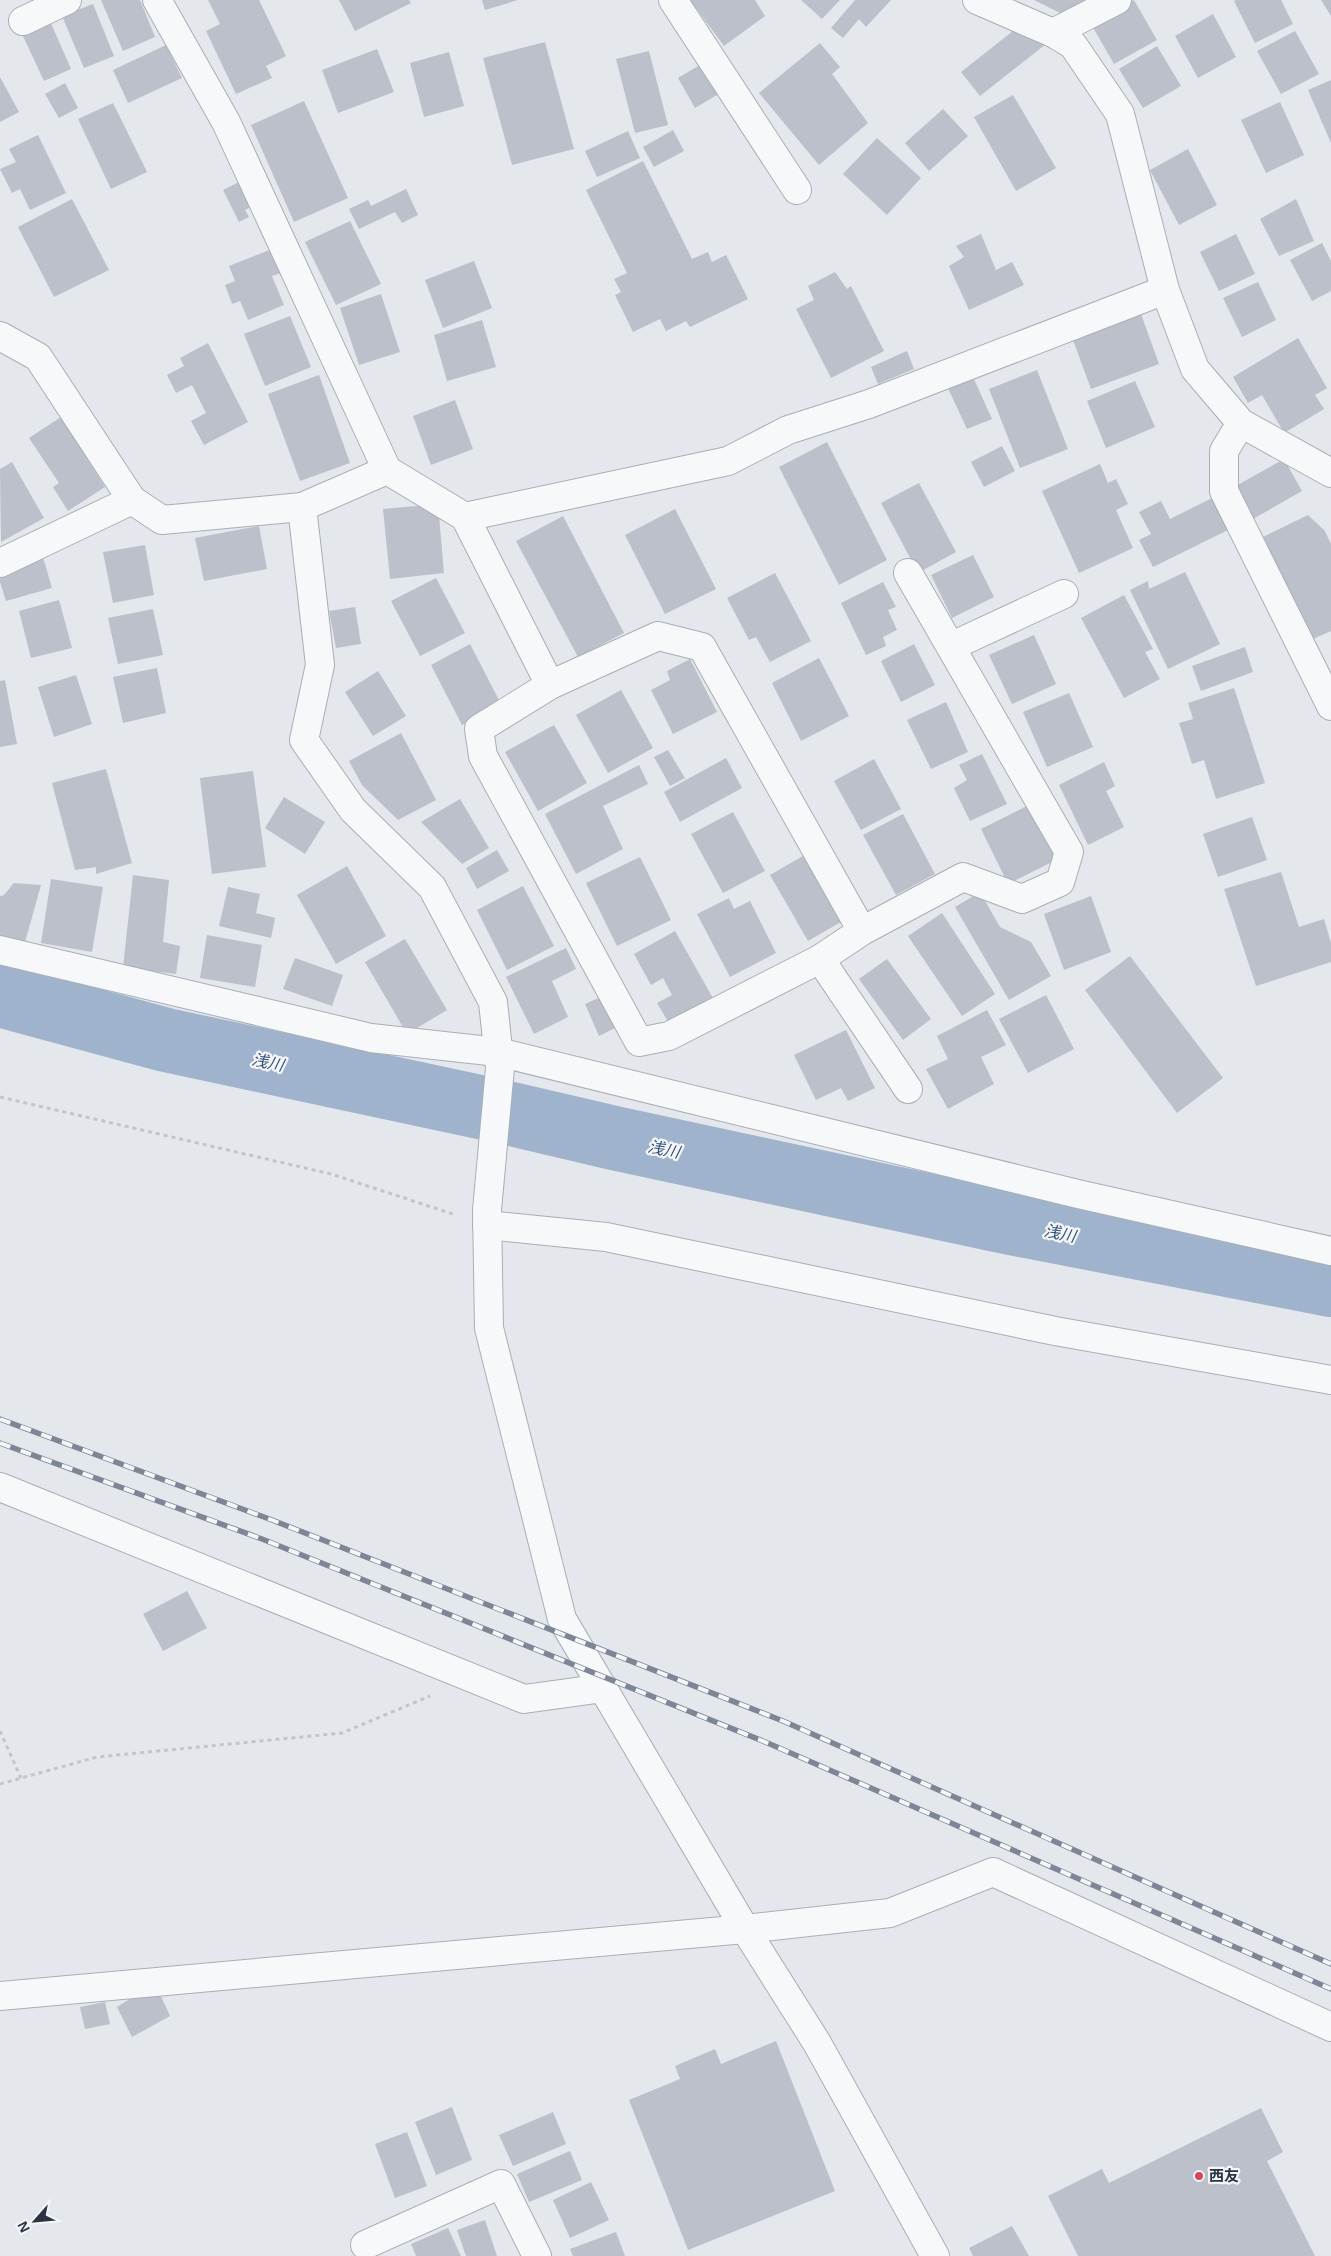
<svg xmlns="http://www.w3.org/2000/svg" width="1331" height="2256" font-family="Helvetica,'Noto Sans JP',sans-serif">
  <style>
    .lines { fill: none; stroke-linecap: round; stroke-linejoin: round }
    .river { stroke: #9fb4cc; stroke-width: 64 }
    .building { fill: #bbc0ca }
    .minor-casing { stroke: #a9aeb7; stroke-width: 30 }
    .path { stroke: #c2c5cb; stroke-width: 3; stroke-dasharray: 4 4; stroke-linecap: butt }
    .minor { stroke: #f7f8fa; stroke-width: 28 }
    .rail-casing { stroke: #7d8696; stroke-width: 5.5 }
    .rail { stroke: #f4f6f9; stroke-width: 4; stroke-dasharray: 11; stroke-linecap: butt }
    .poi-dot { fill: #d1495b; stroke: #f4f6f9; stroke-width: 2 }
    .labels { text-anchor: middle; stroke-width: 4.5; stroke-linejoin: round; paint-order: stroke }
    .poi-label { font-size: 15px; font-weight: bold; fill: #2b3445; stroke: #f4f6f9; text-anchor: start }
    .water-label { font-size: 16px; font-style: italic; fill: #34527a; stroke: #f4f6f9 }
  </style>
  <rect width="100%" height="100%" fill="#e4e7ec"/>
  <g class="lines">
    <polyline class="river" points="0,995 166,1040 503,1112 614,1138 1001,1221 1331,1285"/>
  </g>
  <g class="building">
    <polygon points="101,0 140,0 155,37 123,51"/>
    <polygon points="208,0 259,0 286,56 266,66 272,78 236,94 206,31 220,24"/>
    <polygon points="339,0 409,0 411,3 355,31"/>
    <polygon points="482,0 518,0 485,10"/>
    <polygon points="690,0 755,0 765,16 724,46"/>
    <polygon points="801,0 840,0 822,19"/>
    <polygon points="855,0 891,0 866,27 859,19 843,38 831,28"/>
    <polygon points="1034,0 1091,0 1062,14"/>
    <polygon points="1134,0 1157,40 1114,64 1091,24"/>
    <polygon points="1236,0 1281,0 1293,24 1255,43 1234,1"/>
    <polygon points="1321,0 1331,0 1331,16"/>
    <polygon points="93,4 114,56 84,68 62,16"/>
    <polygon points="1213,14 1236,57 1198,78 1175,36"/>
    <polygon points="50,21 71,69 44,81 22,34"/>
    <polygon points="1013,31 1046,44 980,96 961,72"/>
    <polygon points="1295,31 1319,74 1281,94 1257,51"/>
    <polygon points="545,42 574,149 512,165 483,58"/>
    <polygon points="820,43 840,67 832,74 868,123 819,165 759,93"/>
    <polygon points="166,45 182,78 128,103 113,70"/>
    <polygon points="1157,46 1181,86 1143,108 1119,69"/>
    <polygon points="377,49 394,92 338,113 322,70"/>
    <polygon points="649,51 668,125 635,133 616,59"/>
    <polygon points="449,52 464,106 424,117 410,63"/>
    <polygon points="705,62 722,92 695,108 678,78"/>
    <polygon points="0,77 19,112 0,122"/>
    <polygon points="1331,80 1331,143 1308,90"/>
    <polygon points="65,83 78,108 59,118 45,94"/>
    <polygon points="1013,95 1056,168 1016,191 974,117"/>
    <polygon points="304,101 348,198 294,222 251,125"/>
    <polygon points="1280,102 1304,155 1266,173 1241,120"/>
    <polygon points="113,103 147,172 111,189 78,119"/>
    <polygon points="943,109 968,136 929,171 905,143"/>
    <polygon points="673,130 684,151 654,167 643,147"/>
    <polygon points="628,131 640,158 597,177 585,151"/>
    <polygon points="38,135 66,193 30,210 20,189 12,193 0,169 16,162 9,149"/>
    <polygon points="877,138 921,178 887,215 843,174"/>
    <polygon points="1188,149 1217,205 1179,225 1150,170"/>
    <polygon points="643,161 692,259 708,252 712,262 726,255 748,299 690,327 686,321 666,331 660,319 633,332 615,295 621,292 614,279 627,273 586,190"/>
    <polygon points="247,178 259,203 245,210 249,217 239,222 223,190"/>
    <polygon points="406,189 418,215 402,223 395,212 359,229 349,209 368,200 371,206"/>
    <polygon points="72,199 109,270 54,297 18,227"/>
    <polygon points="1296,199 1314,241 1279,256 1260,219"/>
    <polygon points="350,221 381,284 336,305 305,242"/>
    <polygon points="981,234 996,270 1012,262 1024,285 969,310 949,266 964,257 956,246"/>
    <polygon points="1236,234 1255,274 1219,291 1200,252"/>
    <polygon points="1322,243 1331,261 1331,291 1312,301 1290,260"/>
    <polygon points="277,247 287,271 272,276 284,305 248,320 240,301 232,304 225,285 235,281 229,266"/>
    <polygon points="474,261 492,308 443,328 425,280"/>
    <polygon points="835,272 847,289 851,286 884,351 831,378 796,309 814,300 808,286"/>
    <polygon points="1258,282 1276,320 1242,337 1223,298"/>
    <polygon points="381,294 400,352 359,365 340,308"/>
    <polygon points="1141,314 1159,364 1091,389 1073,340"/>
    <polygon points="290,316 311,367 265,386 244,334"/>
    <polygon points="482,320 496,367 447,381 434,335"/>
    <polygon points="1298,338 1327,388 1315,395 1324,409 1284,433 1262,395 1248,403 1233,377"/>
    <polygon points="208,343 248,422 204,445 191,421 206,413 192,385 176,393 167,375 184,366 180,358"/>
    <polygon points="907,351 914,369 878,384 871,367"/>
    <polygon points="1037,370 1068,449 1020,468 989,389"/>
    <polygon points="319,375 350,463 300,481 268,394"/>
    <polygon points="973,377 992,419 967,429 948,388"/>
    <polygon points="1135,381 1155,427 1106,448 1087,401"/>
    <polygon points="455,400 473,449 431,465 413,416"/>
    <polygon points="61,417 105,487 68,511 53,487 59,483 29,438"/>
    <polygon points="827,442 887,560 839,585 779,467"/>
    <polygon points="1002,446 1015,471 984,487 971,462"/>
    <polygon points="1284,459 1302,491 1253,519 1234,487"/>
    <polygon points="12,462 44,518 1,542 0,469"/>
    <polygon points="1100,464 1108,483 1116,479 1128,504 1116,510 1133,548 1079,573 1042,491"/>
    <polygon points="919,483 956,552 918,573 881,503"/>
    <polygon points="1216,496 1232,528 1153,567 1139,540 1151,534 1139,512 1161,501 1170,519"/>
    <polygon points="438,504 444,573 390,579 383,509"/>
    <polygon points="675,509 716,589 665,614 625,535"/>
    <polygon points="1308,515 1325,531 1331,544 1331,631 1313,639 1263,537"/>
    <polygon points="563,516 624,633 578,657 516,541"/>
    <polygon points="259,526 267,569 204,581 195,538"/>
    <polygon points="145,545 154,595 113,603 103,552"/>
    <polygon points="973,555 994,597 952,618 931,575"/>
    <polygon points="43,557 52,588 6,601 0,582 0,570"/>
    <polygon points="1185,572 1220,644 1168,669 1130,590 1148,581 1149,589"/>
    <polygon points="775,573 811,641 770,662 756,637 749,640 727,598"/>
    <polygon points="436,578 465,633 420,656 391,601"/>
    <polygon points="883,582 896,607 888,610 897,630 883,637 886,646 866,655 841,603"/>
    <polygon points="1124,595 1153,649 1145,652 1160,679 1124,698 1081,618"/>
    <polygon points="59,600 72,648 31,658 19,611"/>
    <polygon points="355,607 361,644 336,648 329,611"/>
    <polygon points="153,609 163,655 118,664 108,618"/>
    <polygon points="1034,635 1056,684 1012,704 989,655"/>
    <polygon points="470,644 501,704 462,725 431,665"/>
    <polygon points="914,644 935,685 901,702 881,661"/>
    <polygon points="1245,647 1253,672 1201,691 1192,666"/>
    <polygon points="819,658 849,716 801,741 772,683"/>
    <polygon points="690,659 717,712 673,734 651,690 670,680 667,671"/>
    <polygon points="157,668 166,713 123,723 113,677"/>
    <polygon points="378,671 406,716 373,736 345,692"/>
    <polygon points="76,675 92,724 54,737 38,687"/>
    <polygon points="5,680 17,744 0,747 0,681"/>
    <polygon points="1234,688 1265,783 1216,799 1204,760 1192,764 1179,723 1193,719 1188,703"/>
    <polygon points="621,690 653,748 608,773 576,715"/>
    <polygon points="1069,693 1093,747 1047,767 1023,712"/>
    <polygon points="946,702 968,752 931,769 907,720"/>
    <polygon points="554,725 587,783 538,811 505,752"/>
    <polygon points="401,733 436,800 398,820 362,785 349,761"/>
    <polygon points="668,750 685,778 670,786 654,757"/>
    <polygon points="982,754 1007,804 970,821 954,788 967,780 959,765"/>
    <polygon points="726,758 742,788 680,822 664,792"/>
    <polygon points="874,759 901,809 861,830 834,781"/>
    <polygon points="1104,762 1115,786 1106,791 1124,827 1088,845 1059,785"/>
    <polygon points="639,765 648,784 603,806 623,849 576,874 545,814"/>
    <polygon points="106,769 132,863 96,874 96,867 75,870 52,783"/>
    <polygon points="253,771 266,867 212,874 200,778"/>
    <polygon points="284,797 325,822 305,854 265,828"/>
    <polygon points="460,799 489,848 462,864 421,822"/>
    <polygon points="1029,805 1056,860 1008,884 981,829"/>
    <polygon points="733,812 765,871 723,893 691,834"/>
    <polygon points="903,814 935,874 896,895 863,835"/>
    <polygon points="1252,817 1267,860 1218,877 1203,834"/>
    <polygon points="497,850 509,871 477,889 466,868"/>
    <polygon points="808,853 846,919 808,941 770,875"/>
    <polygon points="640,857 671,920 617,946 586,883"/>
    <polygon points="347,866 386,936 336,964 297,895"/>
    <polygon points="1281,872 1299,927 1324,919 1331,943 1331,962 1256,986 1224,889"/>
    <polygon points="133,875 169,880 163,942 180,946 176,974 123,968"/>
    <polygon points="51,879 103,887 92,952 41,943"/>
    <polygon points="14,883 41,885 25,942 0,937 0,896 4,895"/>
    <polygon points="523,886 554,946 507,970 477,910"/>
    <polygon points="228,887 260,894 256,913 275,918 271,938 219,926"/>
    <polygon points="980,892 1000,927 1031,942 1051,976 1009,1000 955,907"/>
    <polygon points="1091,896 1111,952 1064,970 1044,914"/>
    <polygon points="729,898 734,909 750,901 776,953 730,977 697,914"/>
    <polygon points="942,913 995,994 962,1016 908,936"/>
    <polygon points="675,931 714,1000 670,1025 657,1003 672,995 663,978 651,985 634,954"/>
    <polygon points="207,935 262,945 255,987 200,978"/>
    <polygon points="405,939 447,1010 407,1034 365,962"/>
    <polygon points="566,948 576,969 552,981 568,1017 534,1034 506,977"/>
    <polygon points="1130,956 1223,1078 1177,1113 1085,990"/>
    <polygon points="295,958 343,975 332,1006 283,989"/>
    <polygon points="887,959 931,1019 903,1040 859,979"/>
    <polygon points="1046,995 1074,1049 1028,1073 999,1019"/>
    <polygon points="601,997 615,1028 599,1036 585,1004"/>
    <polygon points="987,1010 1006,1045 981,1057 994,1084 948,1109 926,1069 948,1059 937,1036"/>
    <polygon points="846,1030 875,1088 848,1101 841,1088 816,1100 794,1055"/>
    <polygon points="187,1591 207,1628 163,1651 143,1614"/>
    <polygon points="160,1994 170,2016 132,2037 117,2007 136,1995"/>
    <polygon points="105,2002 110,2024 85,2029 80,2007"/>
    <polygon points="776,2041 835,2191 688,2250 629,2100 680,2079 675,2066 715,2049 721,2064"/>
    <polygon points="452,2107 472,2160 436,2175 415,2122"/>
    <polygon points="1261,2108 1283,2152 1267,2161 1315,2256 1078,2256 1048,2196 1102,2169 1109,2183"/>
    <polygon points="553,2112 566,2144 513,2166 499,2135"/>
    <polygon points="407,2132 427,2186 395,2198 375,2144"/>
    <polygon points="570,2151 582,2180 529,2202 517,2174"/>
    <polygon points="591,2182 609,2220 570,2238 553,2200"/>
    <polygon points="485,2220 497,2256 466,2256 457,2230"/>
    <polygon points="1012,2226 1029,2256 973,2256 969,2248"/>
    <polygon points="448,2228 461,2256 416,2256 411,2244"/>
    <polygon points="616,2232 625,2256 573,2256 570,2249"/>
  </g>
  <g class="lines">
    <defs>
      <g id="minor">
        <polyline points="157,0 226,122 387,470"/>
        <polyline points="673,0 797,190"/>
        <polyline points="977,0 1053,33 1073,45 1120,114 1165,290 1195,369 1241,423 1331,473"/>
        <polyline points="23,21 67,0"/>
        <polyline points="1053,33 1117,0"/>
        <polyline points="0,336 38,357 132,500 162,520 302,507 387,470 465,517 728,461 788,430 869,404 1165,290"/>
        <polyline points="1241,423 1224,451 1224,491 1331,706"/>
        <polyline points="302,507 320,665 304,740 353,810 432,887 493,1002 500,1068 487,1210 489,1328 562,1619 745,1929 817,2043 935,2256"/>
        <polyline points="465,517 550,685"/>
        <polyline points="0,563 132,500"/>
        <polyline points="952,646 1064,594"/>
        <polyline points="862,931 702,647 658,636 550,685 479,729 483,756 639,1042 669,1036 820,959 862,931 963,877 1022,899 1060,882 1069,852 908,573"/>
        <polyline points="0,950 371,1038 498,1052 1078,1194 1331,1251"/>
        <polyline points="820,959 908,1089"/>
        <polyline points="487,1225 606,1237 1055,1331 1331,1380"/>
        <polyline points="0,1487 524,1699 604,1688"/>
        <polyline points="0,1996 745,1929 890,1913 993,1872 1331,2027"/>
        <polyline points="365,2245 501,2184 537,2256"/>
      </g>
    </defs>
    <use href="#minor" class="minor-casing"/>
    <g class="path">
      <polyline points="0,1097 331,1174 456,1215"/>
      <polyline points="0,1731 21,1778"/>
      <polyline points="0,1784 97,1757 342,1733 430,1696"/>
    </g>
    <use href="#minor" class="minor"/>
    <defs>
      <g id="rail">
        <polyline points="0,1419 272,1520 783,1721 1331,1964"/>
        <polyline points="0,1443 262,1539 770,1744 1331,1989"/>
      </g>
    </defs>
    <use href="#rail" class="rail-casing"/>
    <use href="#rail" class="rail"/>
  </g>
  <circle class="poi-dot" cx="1199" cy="2176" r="5"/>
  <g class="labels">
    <g class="poi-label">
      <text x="1209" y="2181">西友</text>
    </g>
    <g class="water-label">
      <text transform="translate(268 1062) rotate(12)" y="6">浅川</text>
      <text transform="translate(664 1149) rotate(12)" y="6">浅川</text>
      <text transform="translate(1060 1233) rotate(11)" y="6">浅川</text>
    </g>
  </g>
  <g transform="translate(35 2221) rotate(243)" stroke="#f4f6f9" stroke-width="4" paint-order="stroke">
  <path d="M0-4L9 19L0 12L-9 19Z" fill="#2b3445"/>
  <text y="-8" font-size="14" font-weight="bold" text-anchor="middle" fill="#2b3445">N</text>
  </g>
</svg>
